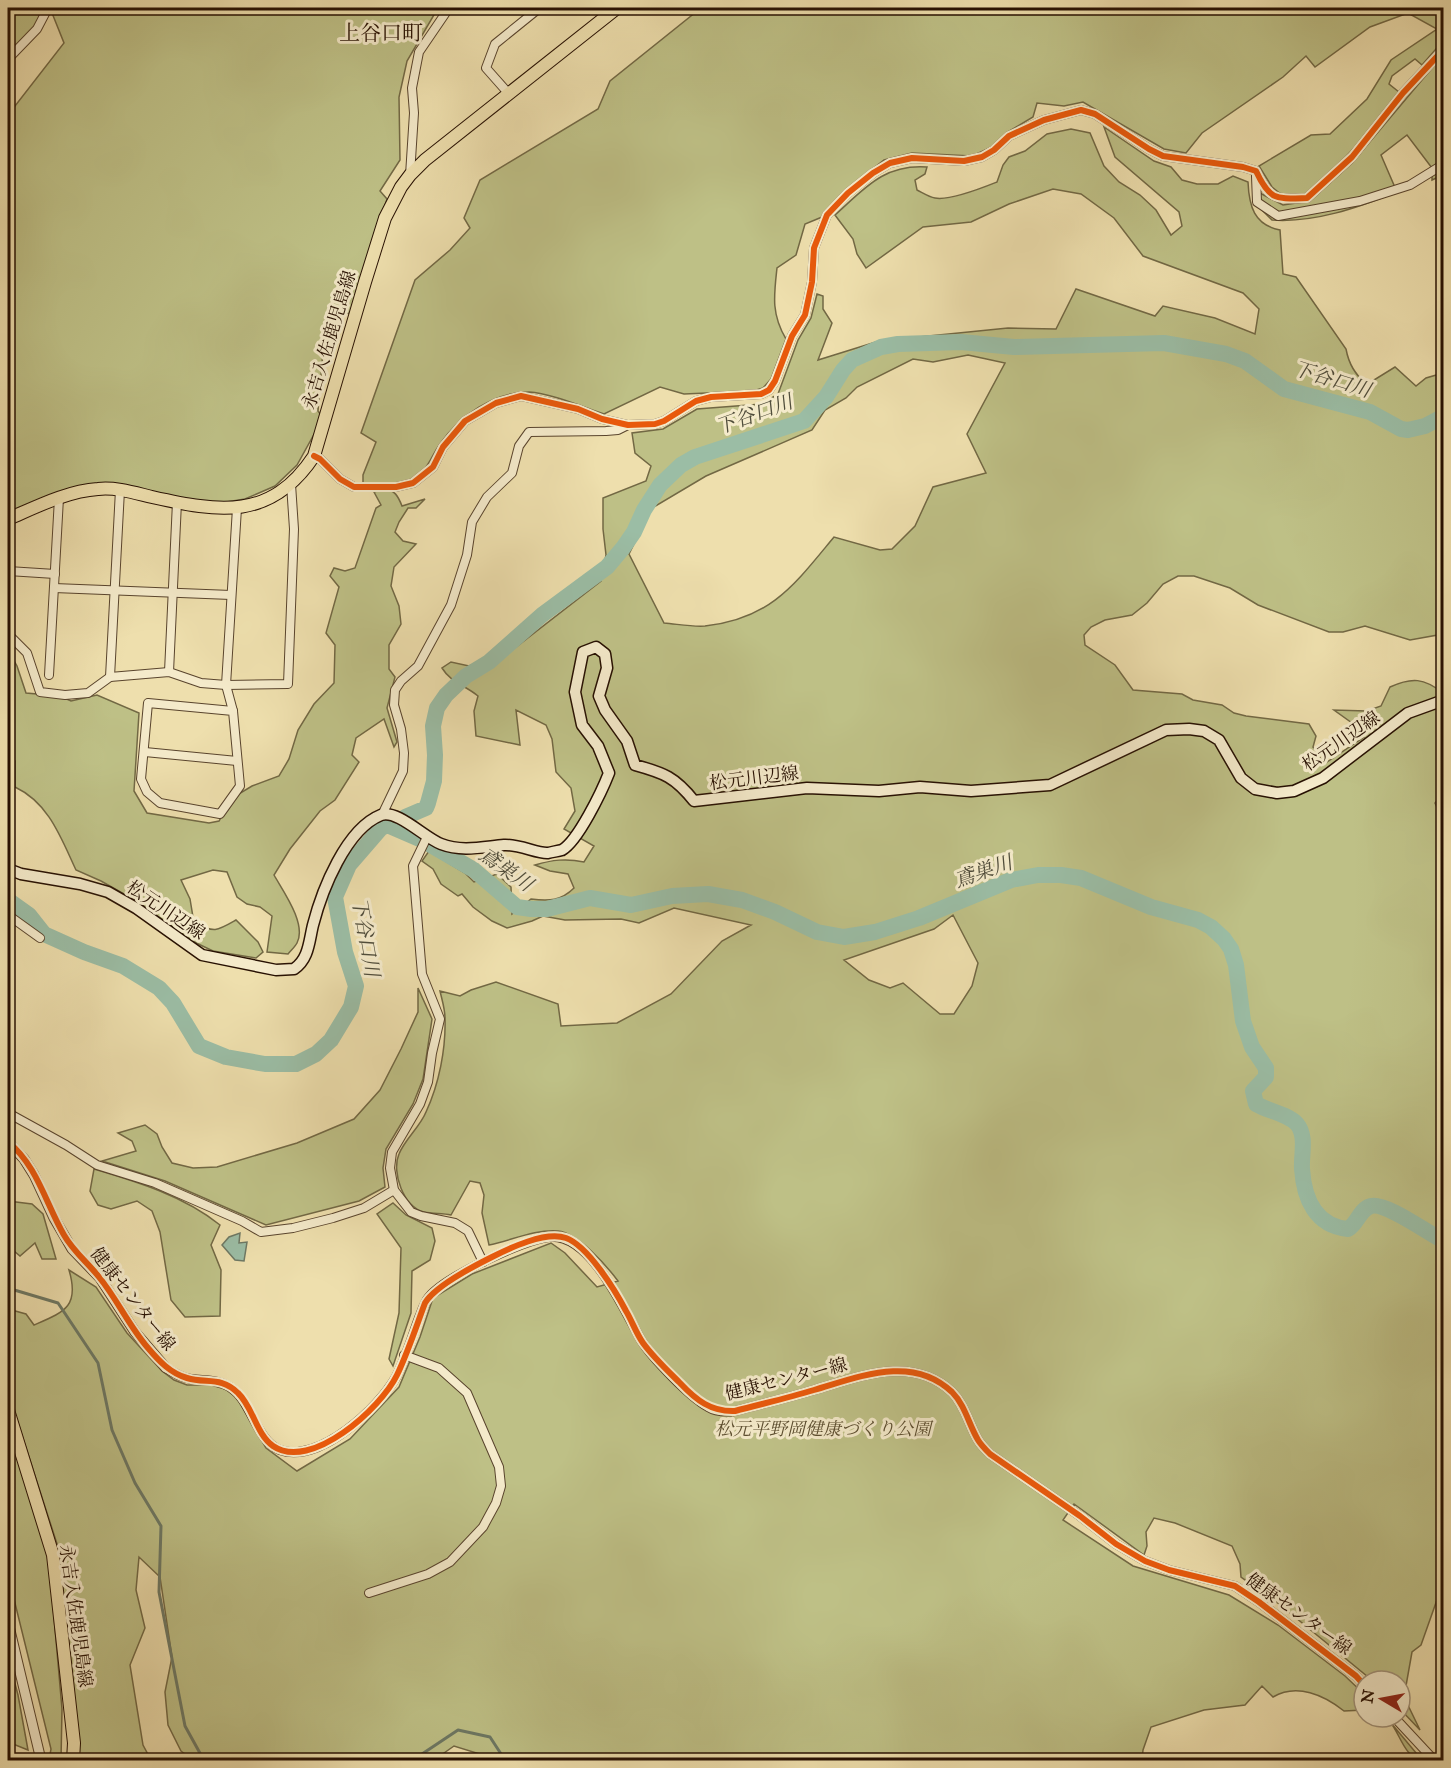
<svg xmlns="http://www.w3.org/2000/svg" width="1451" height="1768" font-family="'IM FELL Great Primer','Noto Serif JP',serif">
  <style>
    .green { fill: #bec086; stroke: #726844; stroke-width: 1.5; fill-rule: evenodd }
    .water { fill: #9bbda5; stroke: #6d7864; stroke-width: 1.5 }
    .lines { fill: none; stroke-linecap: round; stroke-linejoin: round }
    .stream { stroke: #6d7864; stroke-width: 3 }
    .river { stroke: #9bbda5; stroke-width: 16 }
    .minor-casing { stroke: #59442d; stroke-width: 10 }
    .tertiary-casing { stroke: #59442d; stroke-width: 11 }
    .secondary-casing { stroke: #271002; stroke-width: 13 }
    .primary-casing { stroke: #271002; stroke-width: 14 }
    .minor { stroke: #f4eaca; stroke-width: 8 }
    .tertiary { stroke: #f4eaca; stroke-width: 9 }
    .secondary { stroke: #f4eaca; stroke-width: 10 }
    .primary { stroke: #eedfad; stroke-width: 12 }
    .cycleway-casing { stroke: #f4eaca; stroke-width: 10 }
    .cycleway { stroke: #e8590c; stroke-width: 6 }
    .labels { text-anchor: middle; stroke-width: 6; stroke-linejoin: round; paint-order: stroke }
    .street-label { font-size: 18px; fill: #271002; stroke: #f4eaca }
    .park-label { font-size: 18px; font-style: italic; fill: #5c4e30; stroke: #f4eaca }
    .water-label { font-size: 20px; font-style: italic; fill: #504d3b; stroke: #f4eaca }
    .quarter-label { font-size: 21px; fill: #271002; stroke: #f4eaca }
  </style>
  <rect width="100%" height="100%" fill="#eedfad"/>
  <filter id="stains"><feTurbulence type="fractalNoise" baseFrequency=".00333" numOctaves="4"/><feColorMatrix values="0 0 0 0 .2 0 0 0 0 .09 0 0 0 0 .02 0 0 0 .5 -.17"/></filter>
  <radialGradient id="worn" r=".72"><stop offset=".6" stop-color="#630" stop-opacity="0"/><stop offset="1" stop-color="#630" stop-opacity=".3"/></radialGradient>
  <g class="green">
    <polygon points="8,8 46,8 32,31 8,55"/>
    <polygon points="57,8 438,8 407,61 399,97 400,160 380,191 387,199 350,314 335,309 326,315 318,411 323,418 297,465 275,486 245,499 220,503 174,497 102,483 8,515 8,115 64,43 52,13"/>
    <path d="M701,8H1443V41L1422,65L1415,59L1392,76L1389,84L1399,92L1356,146L1313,191L1303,195H1282L1272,187L1259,166L1311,135L1330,134L1367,99L1391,60L1437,29L1408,13L1370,27L1315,67L1306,56L1283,77L1202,133L1186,153L1164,149L1083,102L1064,106L1037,103L1033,117L1006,133L992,147L972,156L912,153L884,160L845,191L822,217L805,224L796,255L777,268C774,295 771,314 786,339L771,379L763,388L753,391L684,394L660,387L604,414C583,407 550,393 529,392C493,392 460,416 440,444C429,459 431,467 412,479C401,486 376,485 363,484V475L376,442L361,433L415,280L450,250L470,228L464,218L480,180L598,109L610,81Z"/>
    <path d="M1443,55V175L1432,180V168L1407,135L1381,155L1397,192C1357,208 1314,223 1272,220L1262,210L1258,192L1283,205L1310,201L1352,163Z"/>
    <path d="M1104,127L1154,161L1171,167L1182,180L1197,184H1218L1233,176L1248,182C1249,206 1254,225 1280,230L1283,274L1296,277L1346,349C1349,365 1355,373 1366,385L1395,367L1416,386L1426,378L1443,373V634L1410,640L1365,626L1343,632H1329L1258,605L1230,588L1194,576H1178L1163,584L1147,603L1132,615L1105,620L1091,627L1084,635L1085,645L1115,665L1133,690L1182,694L1193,700L1222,705L1234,713L1246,716L1309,724L1316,736L1313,747L1324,764L1364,737L1352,723L1334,710L1367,711L1381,706L1390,687C1412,677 1424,678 1443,693V792L1435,803L1444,822V1599L1438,1597L1421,1645L1412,1652L1404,1697L1420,1730L1400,1709V1681H1373L1279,1604L1241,1577L1240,1564L1232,1546L1175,1523L1154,1518L1146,1532L1147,1546L1144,1555L1074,1504L1063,1520L1133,1566L1229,1595L1278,1625L1345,1676L1364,1694V1710L1344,1711C1324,1695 1297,1683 1273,1697L1262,1686L1245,1705L1204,1710L1151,1727L1143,1750L1142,1760H499L454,1746L434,1760H193L181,1751L168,1725L165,1692L172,1657L160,1577L139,1557L136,1590L145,1628L130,1665L143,1745L151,1760H77L79,1740L58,1547L8,1392V1309L26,1314L34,1325C64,1312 80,1307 69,1270L96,1287L127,1333L162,1371L174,1380L187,1385H211L225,1389L237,1398L266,1448L297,1471L350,1439L399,1387L420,1337L433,1298L472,1274L551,1243L565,1253L597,1287L618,1281C606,1265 578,1233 558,1231C535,1229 510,1241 489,1245L482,1213L484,1195L480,1183L470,1181L451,1215C442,1213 433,1214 424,1212C404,1208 391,1172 399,1154C405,1139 420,1127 426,1112C439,1084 446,1049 445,1018C445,1009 442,1000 440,991L460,996L471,990L496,982L558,1004L561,1026L617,1023L671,994L722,941L751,925L674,908L639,923L621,919L565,920L543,916L532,921L507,928L492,921L473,907L462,894L458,896L441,884L433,869L422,861L429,851L465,873L474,882L497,874L511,887L512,914L531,899C549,901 561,901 574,888L568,874L550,871L535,865C552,860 566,858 584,862L594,846L564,829L575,811L571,788L556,772L552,739L546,725L516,710L520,745L476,736L474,711L478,696C465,685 451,683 442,668L451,662L469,666L516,647L601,581L606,555L603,529V498L646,481L651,466L635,453L632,433L663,429L697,409L762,404L778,394L798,340L811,318L817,294L823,296V309L832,323L818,360L879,341L1008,328L1056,329L1076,289L1155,316L1163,306L1215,318L1255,334L1259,309L1243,293L1143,256L1114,218L1081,194L1053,189L1009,204L971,222L923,227L866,268L857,254L853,239L835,215C865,188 884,164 927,167L925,174L915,180L917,190C923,193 929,197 935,198C950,201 982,188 997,182L1003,165L1009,157L1025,151L1047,134L1071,129L1090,133L1104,166L1119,182L1140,195L1156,210L1171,235L1182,226L1179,212L1115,157ZM968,355L1005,363L967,434L986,473L933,487L915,526L892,549L880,550L834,537C795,584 771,619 705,626C692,627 677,624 664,623L629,554L652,508L706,476L812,430L825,410L846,398L857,387L913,359L933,362ZM953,915L978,963L972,986L954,1014H940L903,983L890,988L869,980L844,960L934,929Z"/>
    <path d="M384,489C395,490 398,496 402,506L425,499L416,508H408L399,522L395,532L403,541L416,544L394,567L391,586L399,606L401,624L389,645V669L395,677L387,708L397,742L394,747L384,719L356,738L352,755L359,762L335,800L320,811L290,849L274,875C283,891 307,924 297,943C295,947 290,951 288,954L267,952L272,916L260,907L247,904L237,897L227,872L213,870L181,880L190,899L194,923C215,933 217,931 236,920L258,942L263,952L256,958L213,951L192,941L138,902L101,881L76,870C61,838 49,803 15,787V761L8,756V708L10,694L8,687V650L17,666L26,693L60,696L71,701L97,695L139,713L134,791L147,813L209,823L219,821L232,798L252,786L279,776L289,759L298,730L314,704L334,683L335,645L326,633L339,587L330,576L334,568L345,571L355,568L376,508L381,505L374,492Z"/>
    <polygon points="418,988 432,1019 423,1079 413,1104 386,1149 383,1168 385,1187 359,1201 266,1225 165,1181 102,1161 136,1151 132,1141 118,1133 145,1125 157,1134 162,1147 172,1163 193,1168 217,1167 297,1143 354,1119 380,1090 401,1049 418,1012"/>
    <path d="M94,1169C138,1182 184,1196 220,1225L211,1245L221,1270L220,1316L185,1317L171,1300L160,1232L152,1211L137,1201L111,1209L98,1205L90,1191Z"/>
    <polygon points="8,1201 32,1204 43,1214 56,1259 42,1259 35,1243 20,1256 8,1246"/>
    <polygon points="393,1203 406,1215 432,1228 435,1241 430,1260 412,1271 411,1313 393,1366 389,1359 399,1313 401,1248 377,1214"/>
    <polygon points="8,1423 49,1560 62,1709 61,1760 49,1760 51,1749 12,1591 8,1582"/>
    <polygon points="8,1657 18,1695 28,1750 8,1742"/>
    <path d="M1381,1717H1386L1422,1760C1406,1758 1401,1738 1393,1726C1390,1723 1385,1720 1381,1717Z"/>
  </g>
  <polygon class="water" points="240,1233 239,1243 247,1242 244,1261 235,1260 222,1245 229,1237"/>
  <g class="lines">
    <g class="stream">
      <polyline points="8,1287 11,1289 58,1303 98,1363 112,1430 135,1483 161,1526 159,1592 185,1726 201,1755 222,1760"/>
      <polyline points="333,1760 362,1758 413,1760 458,1730 490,1737 505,1760"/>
    </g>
    <g class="river">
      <polyline points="405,817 426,808 428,803 434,781 435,755 433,726 437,708 446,695 466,676 489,662 542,615 607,567 623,548 634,532 644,510 660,485 681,465 695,457 804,421 826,397 843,370 852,360 881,347 898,344 961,342 1014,347 1164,343 1226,354 1245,361 1284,389 1370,412 1401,429 1408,430 1425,426 1444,416"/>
      <path d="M8,900L29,915L44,934L84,952L123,966L159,988L173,1003L199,1046L226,1057L265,1064H296L316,1054L331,1040L351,1007L356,986L345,952L335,897L349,865L381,828L387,825L424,841L474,870L517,907L531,909H547L590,898L631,905L672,896L708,894L742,900L775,912L817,932L844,937L875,932L919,918L1011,880L1038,875H1061L1081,878L1151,907L1198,920L1211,927L1224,939L1231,949L1236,965L1243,1021L1252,1047L1266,1068V1077L1253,1091L1256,1104C1268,1111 1288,1114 1297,1124C1307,1136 1301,1155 1302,1169C1304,1198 1315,1226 1348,1229C1357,1224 1360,1209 1371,1206C1386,1202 1429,1234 1444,1241"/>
    </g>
    <defs>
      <g id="minor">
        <polyline points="8,59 37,29 48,8"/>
        <polyline points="509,94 486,68 495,44 537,10 535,8"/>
        <polyline points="410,175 414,113 412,88 419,52 449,8"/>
        <polyline points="1256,176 1257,202 1278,216 1360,201 1410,185 1444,164"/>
        <path d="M314,456L320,459L340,479L354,487H396L413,483L433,467L443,447L465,421L496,403L521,396L578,409L602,419L628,425L655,424L664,421L696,401L711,397L761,394L769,390L775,381L792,336L805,315L812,282L814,248L827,215L848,193L873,173L890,163L912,158L964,161L982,157L994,150L1009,136L1044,120L1081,110L1095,114L1149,149L1163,156L1243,167L1256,171C1270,201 1276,199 1307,198L1352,157L1403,93L1444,49"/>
        <polyline points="8,571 55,574"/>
        <polyline points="54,588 231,595"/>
        <polyline points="8,634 27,653 40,692 65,695 88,693 110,677 169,672 201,683 226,685 288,684 294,529 291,484"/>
        <polyline points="169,672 177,502"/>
        <polyline points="49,675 59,498"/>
        <polyline points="110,677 120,490"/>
        <polygon points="148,703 233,711 240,786 220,814 160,803 147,792 141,779"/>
        <polyline points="233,711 226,685 237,508"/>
        <polyline points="145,752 237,761"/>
        <polyline points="382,815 403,771 404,753 401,729 394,705 395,690 401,681 418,666 451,605 467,555 472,522 487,497 512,473 519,446 529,432 606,431 618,430 628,425"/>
        <polyline points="427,837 413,866 422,974 440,1019 432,1053 428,1082 420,1104 392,1152 390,1168 394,1190 411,1212 421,1216 455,1223 468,1231 483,1262"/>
        <polyline points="8,915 40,938"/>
        <polyline points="8,1113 66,1145 97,1165 155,1183 242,1221 261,1232 293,1228 333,1218 364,1208 394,1190"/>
        <path d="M166,1368C174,1373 182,1378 191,1379C205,1381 217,1379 230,1387C252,1401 256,1441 280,1450C319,1464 379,1408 396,1377C405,1360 412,1337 419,1318C422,1311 424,1303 429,1297C444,1278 524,1239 549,1237C591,1233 624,1310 641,1340C652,1358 690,1397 708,1407C716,1412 726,1412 735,1411C761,1404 788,1398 814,1390C859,1377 912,1354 952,1392C965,1405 969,1425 978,1440C981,1445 986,1450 990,1454L1080,1516L1116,1544L1145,1561L1169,1570L1235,1586L1259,1602L1356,1676L1364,1685"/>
        <polyline points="369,1593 428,1574 450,1562 483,1527 496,1503 501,1486 499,1467 467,1393 439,1368 404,1355"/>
        <polyline points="1394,1717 1434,1760"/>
      </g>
      <g id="tertiary">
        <polyline points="8,1142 24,1159 34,1175 54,1218 72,1249 100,1278 135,1332 166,1368"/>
        <polyline points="8,1622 41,1760"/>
      </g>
      <path id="secondary" d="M8,869L21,874L80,884L108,892L136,908L202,955L276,970L294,969C309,959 309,941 313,925C322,890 346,829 381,815C397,809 425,838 441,844C462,852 482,847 504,845C519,844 538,854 548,853C552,852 558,851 562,850C578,841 602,791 609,773L598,746L582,725L575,692L583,652L596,647L605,654L607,668L599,696L605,710L627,741L635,765C664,773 675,777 694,801L807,788L879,791L920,787L971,791L1050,785L1166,730L1189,729L1204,731L1219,740L1241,778L1255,789L1277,793L1294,791L1323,778L1408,713L1444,700"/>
      <g id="primary">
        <path d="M8,519C36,507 67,491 98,489C116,487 135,493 152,497C219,512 271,521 314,456L365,282L385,218L401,187L410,175L425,160L617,8"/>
        <polyline points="8,1410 53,1555 74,1743 73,1760"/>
      </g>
    </defs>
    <use href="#minor" class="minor-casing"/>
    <use href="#tertiary" class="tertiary-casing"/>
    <use href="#secondary" class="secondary-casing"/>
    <use href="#primary" class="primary-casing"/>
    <use href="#minor" class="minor"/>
    <use href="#tertiary" class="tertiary"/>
    <use href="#secondary" class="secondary"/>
    <use href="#primary" class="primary"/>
    <defs>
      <g id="cycleway">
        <path d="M314,456L320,459L340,479L354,487H396L413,483L433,467L443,447L465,421L496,403L521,396L578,409L602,419L628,425L655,424L664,421L696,401L711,397L761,394L769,390L775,381L792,336L805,315L812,282L814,248L827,215L848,193L873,173L890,163L912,158L964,161L982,157L994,150L1009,136L1044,120L1081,110L1095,114L1149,149L1163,156L1243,167L1256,171C1270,201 1276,199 1307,198L1352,157L1403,93L1444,49"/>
        <path d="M8,1142C37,1165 46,1204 64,1235C73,1251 87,1262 99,1277C117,1299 129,1326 148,1348C159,1361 170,1373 187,1378C206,1384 221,1376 238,1393C253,1407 256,1434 273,1446C311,1472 381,1408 397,1375C408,1352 416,1327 425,1303C435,1286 474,1266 492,1257C510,1248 545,1231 566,1238C588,1246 615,1290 626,1311C632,1321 636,1333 643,1343C654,1358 668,1371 680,1383C696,1400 711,1412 735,1411C761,1404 788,1398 814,1390C859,1377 912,1354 952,1392C965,1405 969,1425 978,1440C981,1445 986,1450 990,1454L1080,1516L1116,1544L1145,1561L1169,1570L1235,1586L1259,1602L1356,1676L1364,1685"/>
      </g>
    </defs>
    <use href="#cycleway" class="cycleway-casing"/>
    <use href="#cycleway" class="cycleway"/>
  </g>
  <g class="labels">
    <g class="street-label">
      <text transform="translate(329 340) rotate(-73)" y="6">永吉入佐鹿児島線</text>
      <text transform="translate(1341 741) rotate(-35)" y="6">松元川辺線</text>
      <text transform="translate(754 778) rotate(-7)" y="6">松元川辺線</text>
      <text transform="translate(166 910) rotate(34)" y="6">松元川辺線</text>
      <text transform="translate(133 1299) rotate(52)" y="6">健康センター線</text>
      <text transform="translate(786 1379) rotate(-14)" y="6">健康センター線</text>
      <text transform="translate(1299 1614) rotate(36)" y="6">健康センター線</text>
      <text transform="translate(76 1616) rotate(82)" y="6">永吉入佐鹿児島線</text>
    </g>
    <g class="park-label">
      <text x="823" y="1435">松元平野岡健康づくり公園</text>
    </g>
    <g class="water-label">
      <text transform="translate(1332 379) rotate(17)" y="7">下谷口川</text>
      <text transform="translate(754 414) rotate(-20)" y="7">下谷口川</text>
      <text transform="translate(506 869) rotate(35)" y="7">鳶巣川</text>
      <text transform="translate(983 871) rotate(-19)" y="7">鳶巣川</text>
      <text transform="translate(366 937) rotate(80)" y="7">下谷口川</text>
    </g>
    <g class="quarter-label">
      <text x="381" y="40">上谷口町</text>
    </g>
  </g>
  <rect width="1451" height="1768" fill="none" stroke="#eedfad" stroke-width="30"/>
  <rect x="9" y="9" width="1433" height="1750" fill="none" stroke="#271002" stroke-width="3"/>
  <rect x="15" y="15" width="1421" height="1738" fill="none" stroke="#271002" stroke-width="1.5"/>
  <g transform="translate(1382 1699) rotate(280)"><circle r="28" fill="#f4eaca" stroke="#a2937a" stroke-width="1.5"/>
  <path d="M0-4.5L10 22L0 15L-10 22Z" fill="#8f2418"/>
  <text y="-9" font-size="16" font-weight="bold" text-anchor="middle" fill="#271002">N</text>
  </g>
  <rect width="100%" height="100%" filter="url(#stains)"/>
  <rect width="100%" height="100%" fill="url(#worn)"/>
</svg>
